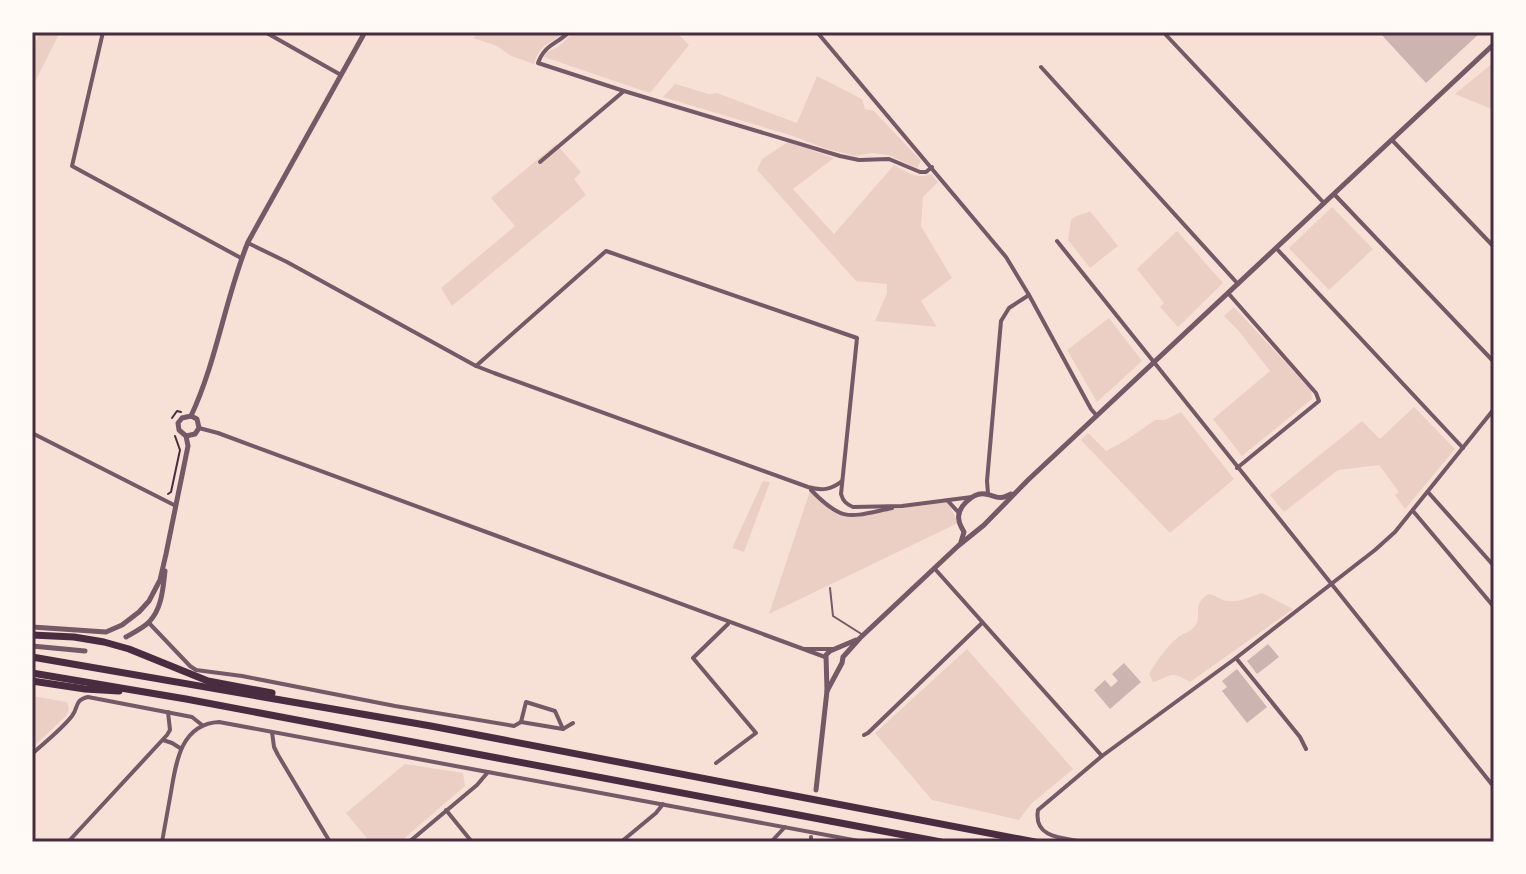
<svg xmlns="http://www.w3.org/2000/svg" width="1526" height="874" font-family="'Public Sans',sans-serif">
  <style>
    .green { fill: #ebcfc5 }
    .building { fill: #ccb4b1 }
    .lines { fill: none; stroke-linecap: round; stroke-linejoin: round }
    .path { stroke: #4a2c40; stroke-width: 2 }
    .service { stroke: #755966; stroke-width: 2 }
    .minor { stroke: #755966; stroke-width: 4 }
    .tertiary { stroke: #755966; stroke-width: 5 }
    .motorway { stroke: #4a2c40; stroke-width: 7 }
    .neatline { fill: none; stroke: #4a2c40; stroke-width: 3 }
  </style>
  <rect width="100%" height="100%" fill="#f7e1d7"/>
  <g class="green">
    <polygon points="41,32 60,32 32,88 32,47"/>
    <path d="M480,32H564C548,47 542,40 534,64L511,56L497,46L473,38Z"/>
    <polygon points="574,32 676,32 689,45 650,93 544,57 547,52 558,47"/>
    <polygon points="1494,62 1494,110 1455,94"/>
    <polygon points="817,76 862,99 865,109 874,111 921,161 917,168 888,155 872,153 855,156 824,148 793,136 663,97 675,84 709,94 717,93 797,123"/>
    <path d="M788,142L834,158L793,189L834,234L894,165C906,172 918,180 931,174L938,182L923,197L921,226L952,278L921,301L937,327L875,321L887,293V284L856,281L757,170L762,159Z"/>
    <polygon points="556,144 581,172 574,179 586,195 452,306 441,288 515,226 491,198"/>
    <polygon points="1332,207 1373,249 1329,290 1289,248"/>
    <path d="M1090,211L1118,246L1090,268L1068,240L1071,220C1077,214 1083,215 1090,211Z"/>
    <polygon points="1177,231 1223,283 1178,327 1160,307 1164,303 1137,269"/>
    <polygon points="1234,307 1311,390 1312,399 1242,456 1213,419 1270,371 1238,330 1224,316"/>
    <polygon points="1109,318 1142,361 1097,402 1067,350"/>
    <polygon points="1414,407 1455,449 1405,509 1395,495 1399,492 1379,465 1338,470 1284,512 1270,495 1362,421 1380,439"/>
    <polygon points="1181,412 1234,479 1170,533 1081,440 1088,433 1106,451 1128,439 1155,420 1165,420"/>
    <polygon points="763,481 770,482 744,552 732,548"/>
    <polygon points="810,491 843,515 948,502 958,523 769,614"/>
    <path d="M1262,593L1293,609L1190,682C1169,669 1173,676 1153,682L1149,674C1156,662 1166,647 1177,638C1182,634 1190,632 1194,627C1204,616 1190,606 1208,594C1215,595 1221,600 1227,601C1238,603 1252,596 1262,593Z"/>
    <polygon points="967,649 1073,769 1031,804 1019,820 932,800 875,733"/>
    <polygon points="32,696 67,702 69,709 66,716 32,748"/>
    <polygon points="405,764 463,773 465,786 400,842 370,842 346,813"/>
  </g>
  <g class="building">
    <polygon points="1379,32 1481,32 1426,83"/>
    <polygon points="1268,644 1279,657 1257,674 1247,661"/>
    <polygon points="1124,663 1141,682 1110,709 1094,690 1105,680 1111,687 1118,681 1112,674"/>
    <polygon points="1237,669 1267,707 1247,723 1222,691 1227,687 1222,681"/>
  </g>
  <g class="lines">
    <g class="path">
      <polyline points="172,418 177,411 181,412"/>
      <polyline points="168,494 171,492 180,450 175,436"/>
    </g>
    <polyline class="service" points="830,588 833,616 863,635"/>
    <g class="minor">
      <polyline points="103,32 72,166 241,258"/>
      <polyline points="265,32 341,75"/>
      <path d="M569,32C556,45 545,44 538,63L624,91L840,156L859,160L889,159L920,172H926L932,167"/>
      <polyline points="817,32 1006,257 1029,295 1091,409 1097,416"/>
      <polyline points="1166,35 1324,203"/>
      <polyline points="1041,67 1238,284"/>
      <polyline points="1392,140 1494,247"/>
      <polyline points="540,162 624,91"/>
      <polyline points="1334,194 1494,362"/>
      <polyline points="1057,241 1494,787"/>
      <path d="M248,243L287,262L476,366L494,373L808,487C822,491 831,490 842,481"/>
      <polyline points="1276,248 1463,448"/>
      <polyline points="1228,293 1316,393 1319,401 1237,468"/>
      <path d="M476,366L606,251L857,338L841,494C843,501 846,504 853,507L902,506L972,497"/>
      <polyline points="199,428 218,433 825,657"/>
      <polyline points="32,433 176,506"/>
      <path d="M811,490C843,523 849,517 892,508"/>
      <polyline points="1428,492 1494,566"/>
      <polyline points="988,494 987,481 1001,321 1009,308 1029,295"/>
      <polyline points="948,501 959,513"/>
      <polyline points="1413,511 1494,607"/>
      <polyline points="935,569 1102,756"/>
      <polyline points="149,623 190,666 196,670 242,676 395,706 514,726 521,722 563,729 573,723"/>
      <polyline points="805,649 832,649"/>
      <polyline points="1236,658 1300,737 1306,749"/>
      <polyline points="521,722 526,702 555,711 563,729"/>
      <polyline points="272,732 274,747 278,755 330,842"/>
      <polyline points="864,735 868,733 982,623"/>
      <polyline points="163,740 172,743 180,748"/>
      <path d="M32,754C45,742 61,730 72,716C79,707 74,700 88,697L192,717L202,725"/>
      <polyline points="716,763 756,733 693,658 728,624"/>
      <polyline points="446,810 472,842"/>
      <polyline points="68,842 167,735 170,730 168,712"/>
      <path d="M162,842C165,825 168,809 171,792C176,762 181,724 219,722L864,842"/>
      <polyline points="409,842 477,785 488,772"/>
      <polyline points="621,842 656,813 663,804"/>
      <polyline points="771,842 785,827"/>
      <polyline points="811,842 811,837"/>
      <path d="M1085,842C1064,838 1033,839 1038,810L1102,756L1236,658L1375,550L1395,532L1494,409"/>
    </g>
    <g class="tertiary">
      <polyline points="186,436 195,434 199,428 197,419 191,416"/>
      <path d="M961,542L964,532C962,528 959,524 959,520C956,508 973,492 985,494C998,496 998,501 1011,494"/>
      <path d="M32,627L106,632L122,625L139,612L149,601L160,580L166,554L188,446L186,436L179,430L178,423L182,418L191,416C217,360 225,299 248,242L365,32"/>
      <path d="M126,637C133,633 143,628 149,622C162,609 163,588 165,571"/>
      <polyline points="32,646 85,651"/>
      <polyline points="827,691 842,663 843,657 860,638 958,546 984,525 1028,480 1494,44"/>
      <polyline points="816,790 827,691 826,655 830,651 856,640"/>
    </g>
    <g class="motorway">
      <polyline points="32,635 74,637 104,642 129,649 208,681 272,693"/>
      <polyline points="32,657 431,726 1035,842"/>
      <polyline points="32,673 186,699 941,842"/>
      <polyline points="32,681 85,689 119,691"/>
    </g>
  </g>
  <rect width="1526" height="874" fill="none" stroke="#fffaf5" stroke-width="68"/>
  <rect x="34" y="34" width="1458" height="806" class="neatline"/>
</svg>
